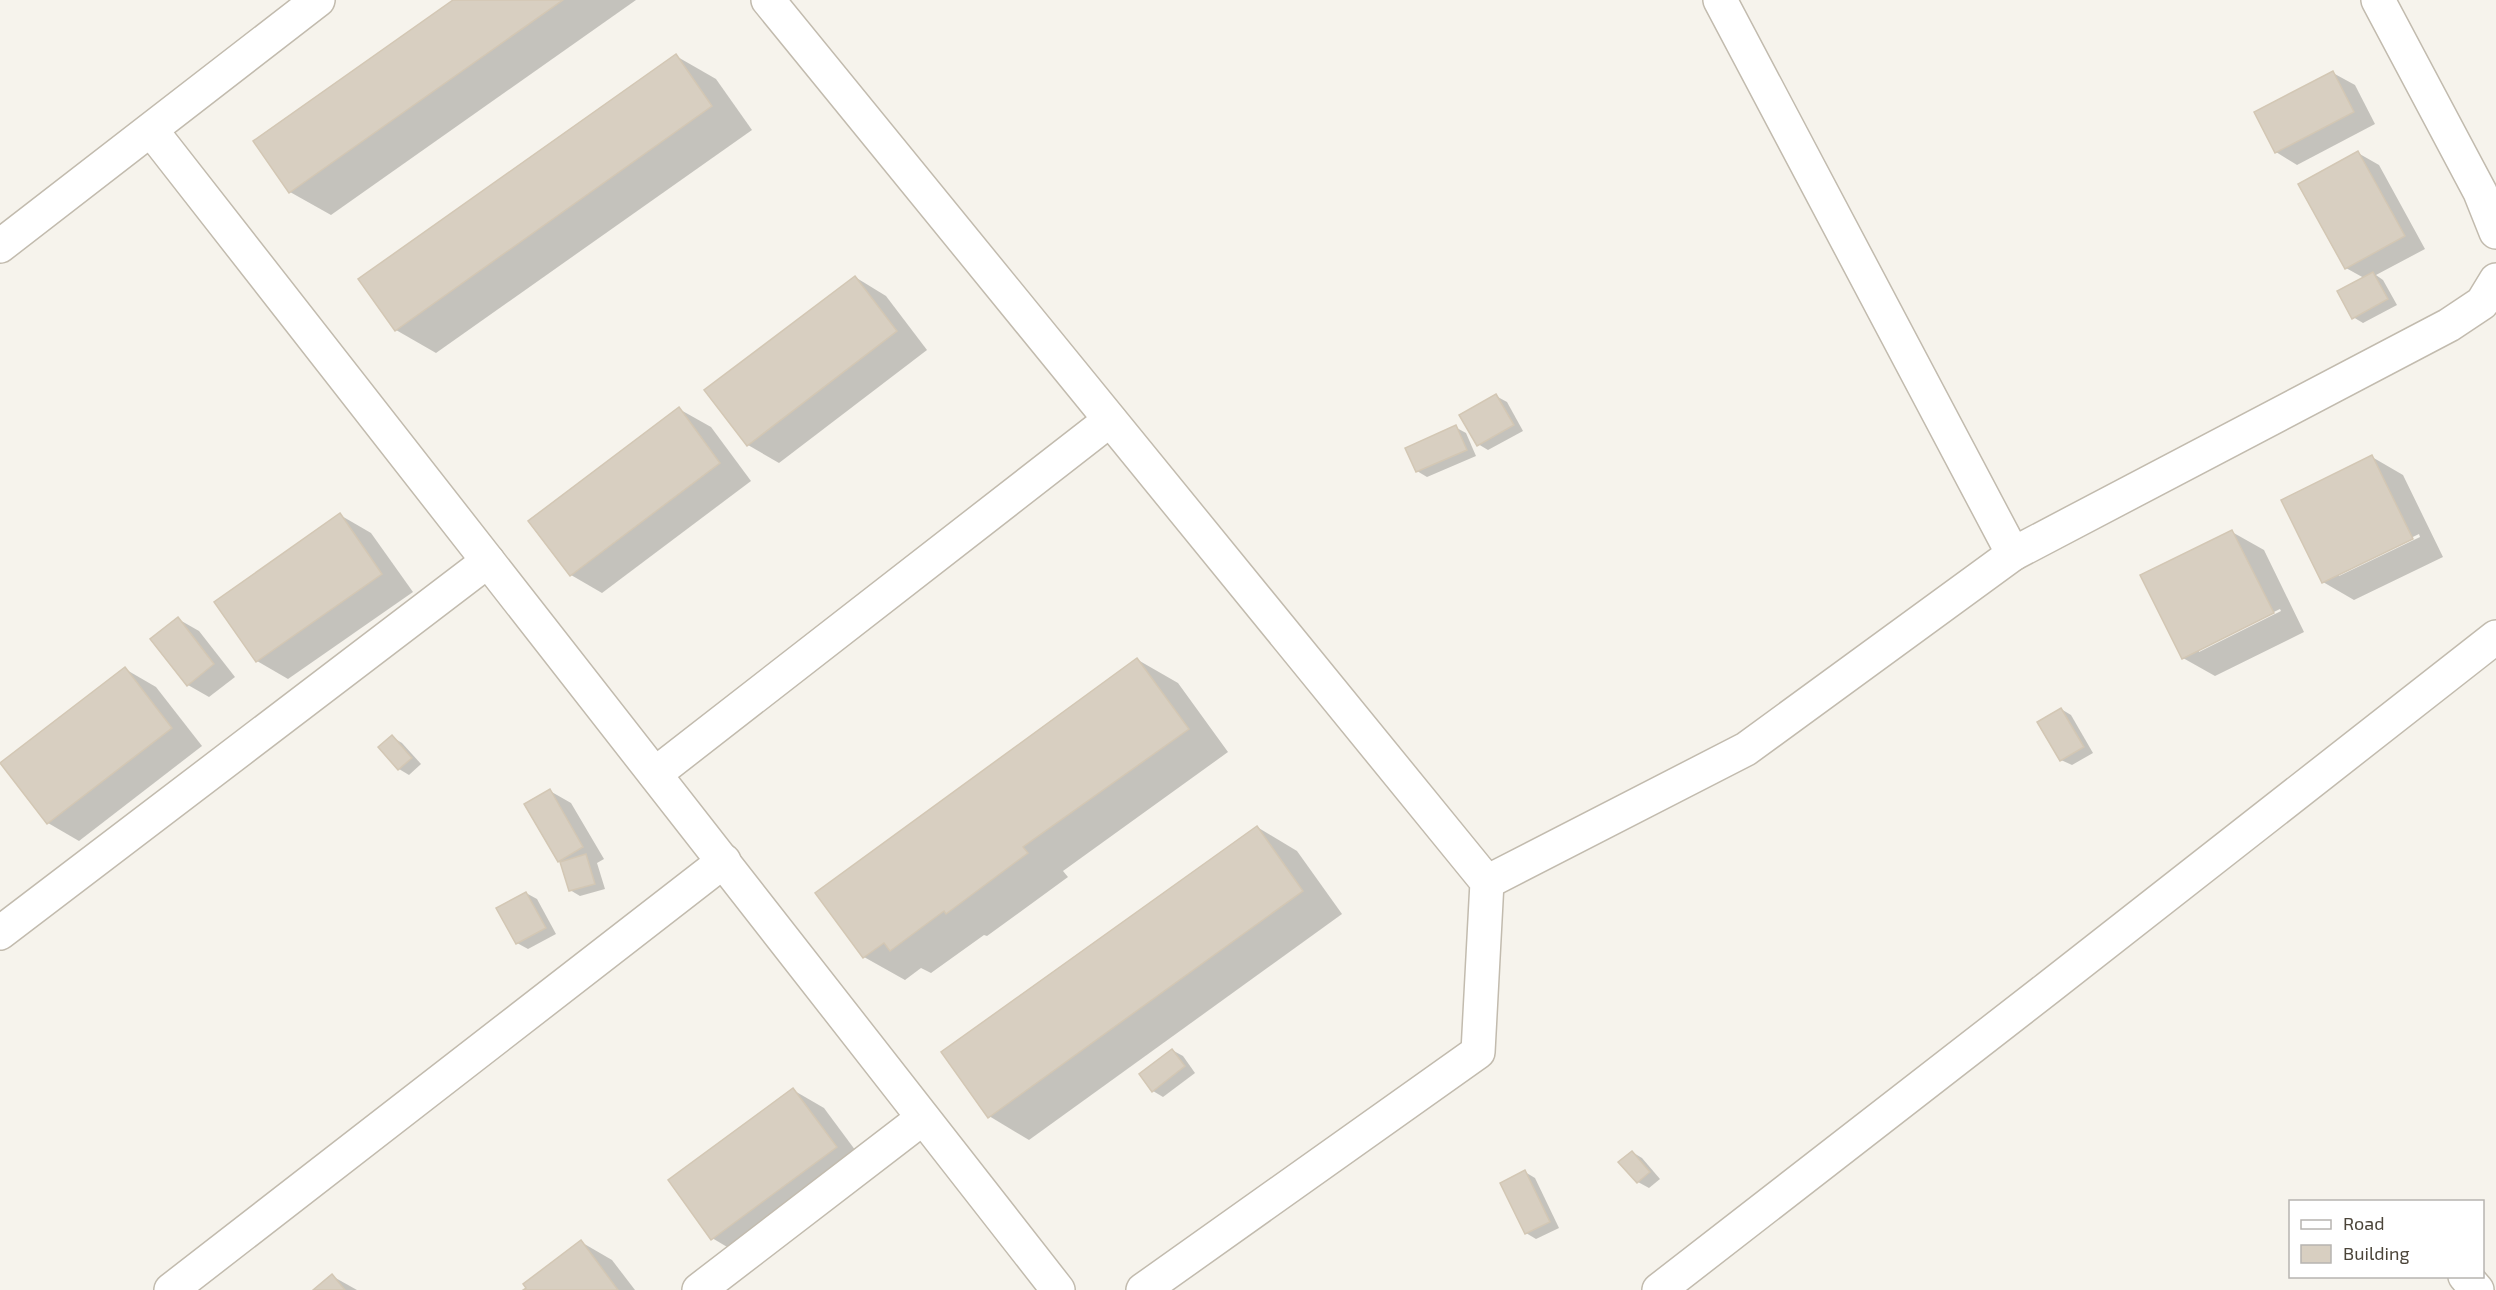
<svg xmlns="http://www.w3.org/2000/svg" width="2496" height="1290" font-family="'Exo 2',sans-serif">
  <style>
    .shadow { fill: #0003; fill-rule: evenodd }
    .building { fill: #d8cfc1; stroke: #d3c7b4; stroke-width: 1.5 }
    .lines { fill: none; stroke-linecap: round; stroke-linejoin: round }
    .minor-casing { stroke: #c2bbae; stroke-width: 36 }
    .minor { stroke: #fff; stroke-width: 33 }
  </style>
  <rect width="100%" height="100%" fill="#f6f3ec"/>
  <g class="shadow">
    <polygon points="456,0 636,0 331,215 290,192"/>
    <polygon points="676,56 716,79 752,130 436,353 396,330"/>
    <polygon points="2333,73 2355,85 2375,124 2297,165 2276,152"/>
    <polygon points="2358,153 2379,165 2425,249 2376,275 2383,280 2397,305 2363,323 2353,317 2364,278 2346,268"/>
    <polygon points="855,277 886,296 927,350 779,463 748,445"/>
    <polygon points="1496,396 1507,402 1523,431 1488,450 1478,444"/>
    <polygon points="679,409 711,427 751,481 602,593 571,575"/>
    <polygon points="1455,427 1466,433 1476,456 1427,477 1417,471"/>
    <path d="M2372,457L2403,475L2443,557L2354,600L2323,582ZM2419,534L2420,537L2339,576V573Z"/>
    <polygon points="340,515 371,533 413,592 288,679 257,661"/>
    <path d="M2232,532L2264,550L2304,632L2215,676L2183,658ZM2280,609L2281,611L2199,652V649Z"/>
    <polygon points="178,619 199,631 235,677 209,697 188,685"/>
    <polygon points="1138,660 1178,683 1228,752 1063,871 1068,877 987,936 984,935 931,973 921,968 905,980 864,957"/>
    <polygon points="125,669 156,687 202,746 79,841 48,823"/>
    <polygon points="2061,709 2071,715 2093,753 2072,765 2061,760"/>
    <polygon points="392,737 402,743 421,764 409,775 399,769"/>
    <polygon points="550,791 571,803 604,859 597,863 605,889 580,896 570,890 562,862 559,861"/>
    <polygon points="1257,827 1297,851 1342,914 1029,1140 989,1116"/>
    <polygon points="526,893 537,899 556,934 528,949 517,943 498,909"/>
    <polygon points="1172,1050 1183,1056 1195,1073 1163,1097 1153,1091"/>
    <polygon points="793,1090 824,1108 867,1166 744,1257 712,1238"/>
    <polygon points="1632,1152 1642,1158 1660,1179 1649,1188 1638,1182 1620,1162"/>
    <polygon points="1525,1172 1535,1178 1559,1228 1536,1239 1526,1233"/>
    <polygon points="581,1242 612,1260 635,1290 525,1290"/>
    <polygon points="332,1276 357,1290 315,1290"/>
  </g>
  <g class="building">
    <polygon points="453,0 563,0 289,193 253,141"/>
    <polygon points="676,54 712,106 395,331 358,279"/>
    <polygon points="2333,71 2354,112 2275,153 2254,112"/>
    <polygon points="2358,151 2405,236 2345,269 2298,184"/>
    <polygon points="2373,272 2388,299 2352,319 2337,291"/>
    <polygon points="855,276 897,331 747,446 704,390"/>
    <polygon points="1496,394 1514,425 1477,446 1459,415"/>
    <polygon points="679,407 720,463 570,576 528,521"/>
    <polygon points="1456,425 1467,450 1416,472 1405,448"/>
    <polygon points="2372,455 2413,539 2322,583 2281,500"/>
    <polygon points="340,513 382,574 256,662 214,602"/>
    <polygon points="2232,530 2274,613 2182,659 2140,575"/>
    <polygon points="178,617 214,664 187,686 150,639"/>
    <polygon points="1137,658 1189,729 1023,847 1028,853 946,914 944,911 890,951 884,943 863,958 815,893"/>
    <polygon points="125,667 172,728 47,824 0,763"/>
    <polygon points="2061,708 2084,747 2060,761 2037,722"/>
    <polygon points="392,735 412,758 398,770 378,747"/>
    <polygon points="550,789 583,847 558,862 524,804"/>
    <polygon points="1257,826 1303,891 988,1118 941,1052"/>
    <polygon points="586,854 595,884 569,891 560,862"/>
    <polygon points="526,892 546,928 516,944 496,908"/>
    <polygon points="1172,1049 1185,1066 1152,1092 1139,1074"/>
    <polygon points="793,1088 837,1147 711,1240 668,1180"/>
    <polygon points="1632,1151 1650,1172 1637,1183 1618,1162"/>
    <polygon points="1525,1170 1550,1222 1525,1234 1500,1183"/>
    <polygon points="581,1240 618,1290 523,1290 526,1288 523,1284"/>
    <polygon points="332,1274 345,1290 313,1290"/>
  </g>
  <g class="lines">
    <defs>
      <g id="minor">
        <polyline points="768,0 1487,882 1478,1052 1143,1290"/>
        <polyline points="1720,0 2013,554"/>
        <polyline points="2378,0 2480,192 2496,232"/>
        <polyline points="151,130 1058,1290"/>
        <polyline points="0,246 318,0"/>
        <polyline points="655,774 1110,420"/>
        <polyline points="1487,882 1746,749 2013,554 2449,325 2482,303 2496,280"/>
        <polyline points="0,933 488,561"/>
        <polyline points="2465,1276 2477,1290"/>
        <polyline points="171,1290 724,861"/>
        <polyline points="699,1290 923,1118"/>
        <polyline points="1659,1290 2048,988 2496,637"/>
      </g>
    </defs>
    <use href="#minor" class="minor-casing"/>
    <use href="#minor" class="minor"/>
  </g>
  <rect x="2289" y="1200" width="195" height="78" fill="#ffffff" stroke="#b7b4b0" stroke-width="1.5"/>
  <rect x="2301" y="1220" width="30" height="9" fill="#ffffff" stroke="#b7b4b0" stroke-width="1.5"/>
  <text x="2343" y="1230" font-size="18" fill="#4b4439">Road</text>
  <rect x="2301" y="1245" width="30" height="18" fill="#d8cfc1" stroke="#b7b4b0" stroke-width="1.5"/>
  <text x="2343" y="1260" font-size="18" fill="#4b4439">Building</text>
</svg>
